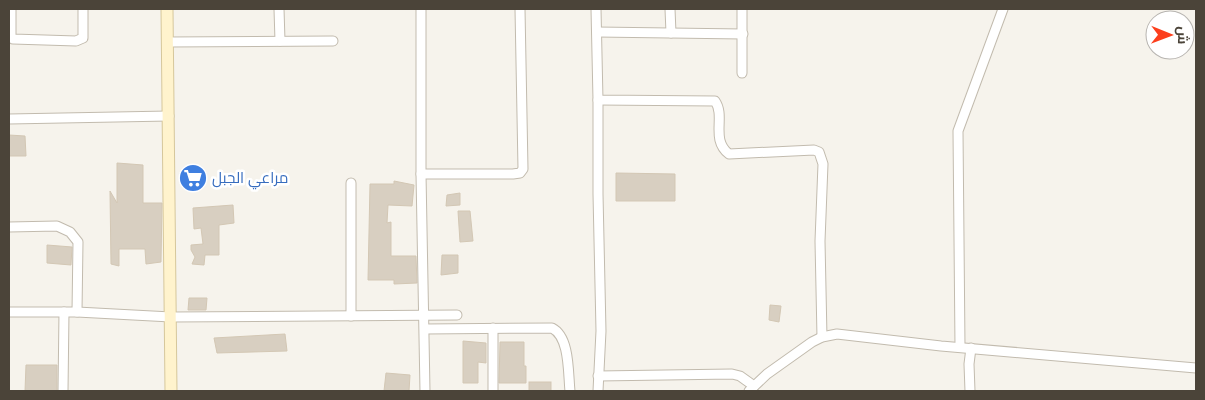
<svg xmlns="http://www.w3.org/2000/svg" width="1205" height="400" font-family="Poppins,Cairo,sans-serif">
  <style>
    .building { fill: #d8cfc1; stroke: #d3c7b4 }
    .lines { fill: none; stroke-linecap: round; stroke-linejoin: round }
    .street-casing { stroke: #c2bbae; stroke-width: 11 }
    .secondary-casing { stroke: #d6c79b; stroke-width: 13 }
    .street { stroke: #fff; stroke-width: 9 }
    .secondary { stroke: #fff3cd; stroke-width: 11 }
    .labels { text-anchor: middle; stroke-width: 5; stroke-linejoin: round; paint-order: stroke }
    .shop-label { font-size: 15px; fill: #366cbe; stroke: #fff; text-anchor: start }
  </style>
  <rect width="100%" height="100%" fill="#f6f3ec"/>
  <g class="building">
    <polygon points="9,135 25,136 26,156 9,156"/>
    <polygon points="117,163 143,165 143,203 162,203 161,262 146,264 145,249 119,249 119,266 111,264 110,191 117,203"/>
    <polygon points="616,173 675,174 675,201 616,201"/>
    <polygon points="394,181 414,185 412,206 388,205 387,223 391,222 391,256 416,256 417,283 394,284 394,280 368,280 370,184 394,184"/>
    <polygon points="460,193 460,205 446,206 447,195"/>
    <polygon points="233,205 234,223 219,225 219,255 205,255 204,265 192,264 195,257 191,250 191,245 203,244 201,228 194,229 193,208"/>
    <polygon points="458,211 470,211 473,241 460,242"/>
    <polygon points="47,245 72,247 71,265 47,263"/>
    <polygon points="442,255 458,255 458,273 441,275"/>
    <polygon points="189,298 207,298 206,310 188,310"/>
    <polygon points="770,305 781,306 779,322 769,320"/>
    <polygon points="285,334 287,351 217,353 214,338"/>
    <polygon points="463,341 486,343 486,363 478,362 478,383 463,383"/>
    <polygon points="500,342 524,342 524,366 526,366 526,383 499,383"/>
    <polygon points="26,365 57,365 57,391 25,391"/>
    <polygon points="386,373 410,375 409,391 384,391"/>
    <rect x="529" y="382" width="22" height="9"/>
  </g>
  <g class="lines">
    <defs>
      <g id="street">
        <polyline points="11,9 11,37 13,39 76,41 83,38 83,9"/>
        <polyline points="279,9 280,41"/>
        <polyline points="421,9 421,174 425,391"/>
        <path d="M596,9L598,100L715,101C726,117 710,139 729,154L814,150L819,152L823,164L820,241L822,337"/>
        <polyline points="670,9 671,33"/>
        <polyline points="597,32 743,34"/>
        <polyline points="168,42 333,41"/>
        <polyline points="742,73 742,9"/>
        <polyline points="598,100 598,194 601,331 598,391"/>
        <polyline points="9,119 169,116"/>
        <polyline points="421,174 513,174 520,173 523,169 520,9"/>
        <polyline points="351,183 351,316"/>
        <polyline points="9,227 57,226 70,232 78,242 77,312"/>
        <polyline points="9,312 77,312 171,317 457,315"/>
        <path d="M425,329L552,328C570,337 568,373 570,391"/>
        <polyline points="960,347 958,131 1003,9"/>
        <polyline points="598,376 732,374 740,376 754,386"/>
        <polyline points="63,391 64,312"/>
        <polyline points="493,391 493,328"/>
        <polyline points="749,391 767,374 812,342 822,337 837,334 941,346 1196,368"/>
        <polyline points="970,391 969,364 971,348"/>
      </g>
      <polyline id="secondary" points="167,9 171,391"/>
    </defs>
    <use href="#street" class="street-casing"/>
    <use href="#secondary" class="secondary-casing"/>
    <use href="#street" class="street"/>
    <use href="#secondary" class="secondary"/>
  </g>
  <defs>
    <symbol id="supermarket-disc" viewBox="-11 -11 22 22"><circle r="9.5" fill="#3f7fe0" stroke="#fff"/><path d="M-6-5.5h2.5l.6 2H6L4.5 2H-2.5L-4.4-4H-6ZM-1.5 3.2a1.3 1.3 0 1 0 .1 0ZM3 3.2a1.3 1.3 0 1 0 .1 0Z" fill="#fff"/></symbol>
  </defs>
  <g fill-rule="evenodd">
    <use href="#supermarket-disc" x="177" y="162" width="32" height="32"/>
  </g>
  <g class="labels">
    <g class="shop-label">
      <text x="212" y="183">مراعي الجبل</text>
    </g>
  </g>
  <rect width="1205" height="400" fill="none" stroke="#4b4439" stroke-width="20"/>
  <g transform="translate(1170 35) rotate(91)"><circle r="24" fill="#ffffff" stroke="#b7b4b0"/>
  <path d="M0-4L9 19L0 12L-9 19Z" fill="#fc3f1d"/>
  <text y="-8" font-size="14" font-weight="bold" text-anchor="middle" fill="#4b4439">ش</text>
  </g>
</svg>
